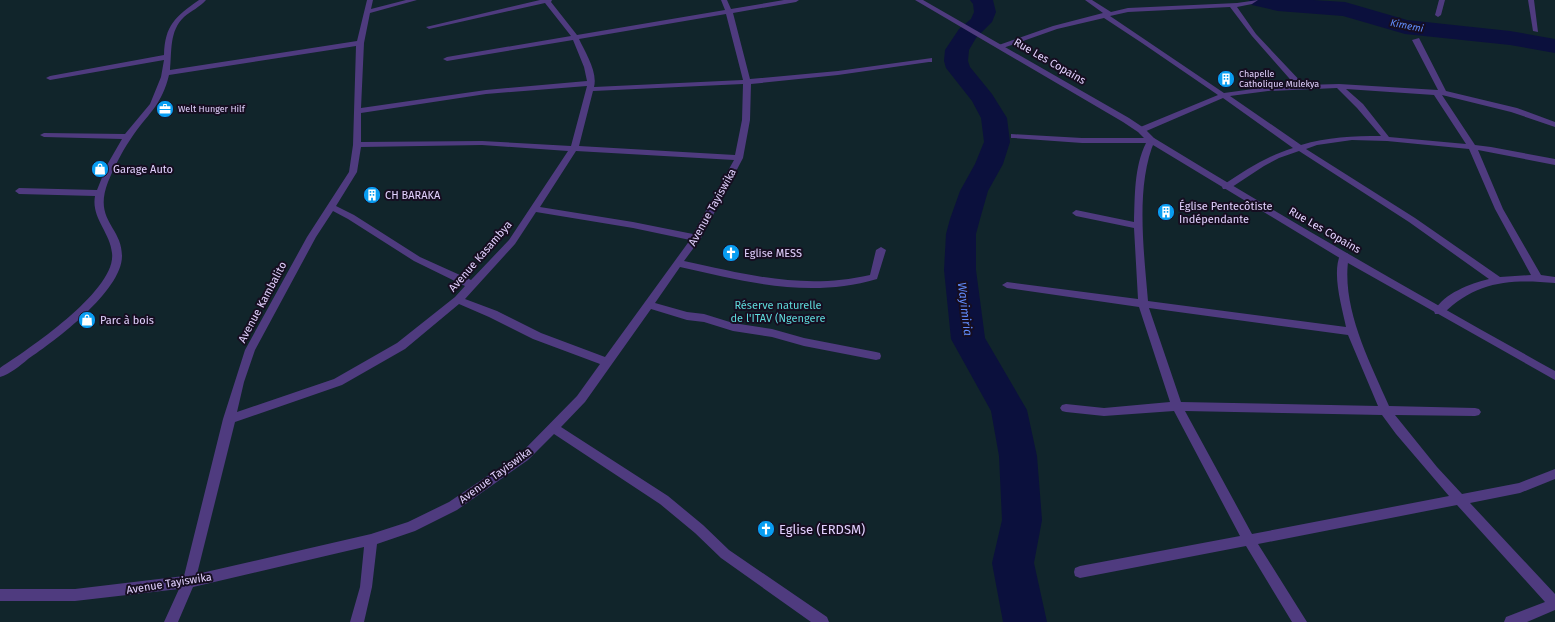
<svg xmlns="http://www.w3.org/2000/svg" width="1555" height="622" font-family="'Fira Sans',sans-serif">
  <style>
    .green { fill: #11252b }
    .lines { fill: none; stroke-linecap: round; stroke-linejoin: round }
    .river { fill: #0b103d; fill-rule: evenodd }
    .minor { fill: #4f3b7f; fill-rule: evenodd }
    .tertiary { fill: #4f3b7f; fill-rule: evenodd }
    .labels { text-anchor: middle; stroke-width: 4; stroke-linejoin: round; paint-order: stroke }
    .far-poi-label { font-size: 9px; fill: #e1d0fd; stroke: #160e21; text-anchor: start }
    .far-water-label { font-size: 10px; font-style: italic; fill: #618bfa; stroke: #160e21 }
    .street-label { font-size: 11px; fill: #e1d0fd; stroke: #160e21 }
    .poi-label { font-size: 11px; fill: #e1d0fd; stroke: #160e21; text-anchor: start }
    .park-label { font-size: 11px; fill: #5edadb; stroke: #160e21 }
    .water-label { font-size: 12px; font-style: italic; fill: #618bfa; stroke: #160e21 }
    .near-poi-label { font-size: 13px; fill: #e1d0fd; stroke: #160e21; text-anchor: start }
  </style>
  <rect width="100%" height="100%" fill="#160e21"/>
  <rect class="green" x="0" y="0" width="1555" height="622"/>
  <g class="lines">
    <g class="river">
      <polygon points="970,0 993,0 996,12 992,22 976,38 969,50 968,61 970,67 992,94 1007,118 1010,142 1003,164 988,191 980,219 976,234 976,270 985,338 1027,410 1037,456 1042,520 1034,563 1047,622 1003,622 992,563 1002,520 999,456 991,411 951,339 944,270 946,234 950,219 960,191 975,164 984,142 981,118 972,101 946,68 944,61 945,50 959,29 971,19 974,12 973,4"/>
      <polygon points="1249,0 1313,0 1345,2 1407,20 1510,31 1555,39 1555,53 1510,45 1405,34 1343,16 1278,11 1252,5"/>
    </g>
    <g class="minor">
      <path d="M199,0H206C200,7 191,11 184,17C169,31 172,52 170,70L357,41L367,0H373L371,9L406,0H417L370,13L364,43L361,108L486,90L587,81L584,67L573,40L447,61L443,59L447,57L571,36L545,3L429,29L426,27L540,0H552L551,2L577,35L725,10L721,0H727L731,9L784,0H799L796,2L733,13L750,79L838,71L932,58V62H929L838,75L751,84L750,120L743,158L701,238L684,261C749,275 804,290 870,275L876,250L881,247L886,250L877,279C809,299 747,282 680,267L655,303L687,312L704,314L733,323L772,329L804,338L876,352L880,353L881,356L880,359L876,360L804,346L772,337L733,331L704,322L687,320L651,309L585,402L561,427L668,496L703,525L729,550L827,617L829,622H811L721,558L695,533L660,504L554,434L528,460L457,510L415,531L377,544L372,587L364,622H350L360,587L364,547L193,587L178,622H164L179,589L75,601H0V589H75L184,576L223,419L245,350L307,237L349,172L353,145L356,46L169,75C162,104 150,112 134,134C124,148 115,165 108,182C93,221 122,226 122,256C122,291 55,341 28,359C20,366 10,374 0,377V368C29,349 117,290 112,253C110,232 91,218 95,196L19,194L15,191L19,188L97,190L107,165L122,139L44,137L40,135L44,133L125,134L150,104L161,77L164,60L50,80L46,78L50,76L164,55C165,25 175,17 199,0ZM726,14L743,80L594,87C598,72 585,52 579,39ZM743,84L742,120L735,155L579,146L593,91ZM587,86L571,146L482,141L361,142V113L486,94ZM482,145L568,151L509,240L471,280L420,257L354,215L336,206L357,172L361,147ZM576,151L734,160L693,234L633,222L540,207ZM333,211L348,219L414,261L465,286L455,297L397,343L334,379L237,412L244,382L255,350L316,237ZM536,212L633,228L690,240L605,357L541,333L497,311L465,299L515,244ZM459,304L489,317L533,339L600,364L577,396L520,454L449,502L408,522L371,534L197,574L235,422L342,385L405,349Z"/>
      <path d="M1085,0H1092L1111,12L1128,8L1237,3L1258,0L1252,4L1237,7L1256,34L1304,85L1339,84L1438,90L1412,40L1419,38L1446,91L1517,108L1555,122V127L1511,112L1442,95L1475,145L1491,147L1555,159V165L1478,150L1503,209L1541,275L1555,277V283C1510,279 1476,281 1443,314H1435L1434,311C1445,293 1469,284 1489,279L1409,222L1299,151L1279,158L1264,166L1229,189H1223L1222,187L1223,185C1246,170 1267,156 1293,148L1223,98L1144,132H1138V128L1218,95L1142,43L1104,18L1057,29L1003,48L996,46L1053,26L1103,13ZM1230,7L1252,36L1296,86L1268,87L1224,93L1110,16L1128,12ZM1337,88L1357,108L1381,136C1353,136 1327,137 1301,145L1230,96L1268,91ZM1346,89L1434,95L1466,144L1389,137L1363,104ZM1352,140L1387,141L1469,149L1495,209L1531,275L1500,277L1415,218L1306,149L1317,145Z"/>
      <polygon points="1439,0 1445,0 1441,15 1438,17 1435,15"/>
      <polygon points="1528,0 1534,0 1538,32 1533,31"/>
      <path d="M1011,134L1082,138H1154L1155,140C1135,185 1144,252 1148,301L1346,327C1342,307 1331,272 1341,253H1347L1349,255C1340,306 1369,360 1389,406L1475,408L1479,409L1481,412L1479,415L1475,416L1395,415L1437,467L1462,494L1519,483L1555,469V479L1520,493L1470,503L1555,594V610L1527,622H1504L1506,617L1545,602L1457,505L1258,544L1307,622H1292L1246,546L1080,578L1075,576L1074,572L1075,568L1080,566L1240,536L1174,411L1104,416L1066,412L1062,411L1060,408L1062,405L1066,404L1104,408L1170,402L1139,307L1007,288L1002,285L1007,282L1138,299L1134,228L1076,216L1072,213L1076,210L1134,222C1135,196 1134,167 1146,143H1082L1014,138H1011ZM1149,308L1348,335L1378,406L1181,402ZM1185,411L1382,415L1396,434L1449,496L1252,534Z"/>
    </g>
    <path class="tertiary" d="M915,0H923L1129,118L1144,128L1154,138C1286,219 1420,296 1555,371V380L1348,263L1148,142L1138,132L1123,122Z"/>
  </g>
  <defs>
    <symbol id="building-disc" viewBox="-11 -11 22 22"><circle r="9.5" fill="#089df1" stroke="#160e21"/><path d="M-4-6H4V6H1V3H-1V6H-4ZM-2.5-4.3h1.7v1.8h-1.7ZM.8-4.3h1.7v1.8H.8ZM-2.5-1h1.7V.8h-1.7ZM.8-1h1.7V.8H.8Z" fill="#fff"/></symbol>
    <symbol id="office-disc" viewBox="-11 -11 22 22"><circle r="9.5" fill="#089df1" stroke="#160e21"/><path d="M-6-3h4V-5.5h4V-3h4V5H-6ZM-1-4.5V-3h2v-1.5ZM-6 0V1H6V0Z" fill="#fff"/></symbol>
    <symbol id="shop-disc" viewBox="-11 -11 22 22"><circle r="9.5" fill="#089df1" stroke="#160e21"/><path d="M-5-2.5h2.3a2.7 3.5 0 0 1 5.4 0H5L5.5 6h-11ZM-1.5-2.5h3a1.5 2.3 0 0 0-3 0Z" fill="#fff"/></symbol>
    <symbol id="church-disc" viewBox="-11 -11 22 22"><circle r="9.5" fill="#089df1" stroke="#160e21"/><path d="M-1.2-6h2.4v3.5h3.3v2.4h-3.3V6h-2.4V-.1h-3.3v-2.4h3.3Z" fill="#fff"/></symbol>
  </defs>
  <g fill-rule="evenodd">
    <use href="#building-disc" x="1216" y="69" width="20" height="20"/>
    <use href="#office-disc" x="155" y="99" width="20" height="20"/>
    <use href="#shop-disc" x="90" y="159" width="20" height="20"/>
    <use href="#building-disc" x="362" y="185" width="20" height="20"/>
    <use href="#building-disc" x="1156" y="202" width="20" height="20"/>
    <use href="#church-disc" x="721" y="243" width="20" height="20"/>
    <use href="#shop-disc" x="77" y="310" width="20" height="20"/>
    <use href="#church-disc" x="756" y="519" width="20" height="20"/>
  </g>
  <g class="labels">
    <g class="far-poi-label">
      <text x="1239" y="77">Chapelle<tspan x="1239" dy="10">Catholique Mulekya</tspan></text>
      <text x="178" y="112">Welt Hunger Hilf</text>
    </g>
    <g class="far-water-label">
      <text transform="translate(1407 25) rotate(11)" y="4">Kimemi</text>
    </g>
    <g class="street-label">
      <text transform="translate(1050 61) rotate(30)" y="4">Rue Les Copains</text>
      <text transform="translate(712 207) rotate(-61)" y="4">Avenue Tayiswika</text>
      <text transform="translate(1325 230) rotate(30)" y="4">Rue Les Copains</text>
      <text transform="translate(480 256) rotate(-49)" y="4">Avenue Kasambya</text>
      <text transform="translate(262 302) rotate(-62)" y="4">Avenue Kambalito</text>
      <text transform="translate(495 475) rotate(-36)" y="4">Avenue Tayiswika</text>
      <text transform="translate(169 583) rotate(-9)" y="4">Avenue Tayiswika</text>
    </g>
    <g class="poi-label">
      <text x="113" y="173">Garage Auto</text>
      <text x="385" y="199">CH BARAKA</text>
      <text x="1179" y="210">Église Pentecôtiste<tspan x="1179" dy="13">Indépendante</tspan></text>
      <text x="744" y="257">Eglise MESS</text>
      <text x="100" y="324">Parc à bois</text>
    </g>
    <g class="park-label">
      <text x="778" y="309">Réserve naturelle<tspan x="778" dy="13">de l'ITAV (Ngengere</tspan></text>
    </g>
    <g class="water-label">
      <text transform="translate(965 309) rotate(83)" y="4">Wayimiria</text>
    </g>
    <g class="near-poi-label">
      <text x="779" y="534">Eglise (ERDSM)</text>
    </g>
  </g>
</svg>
